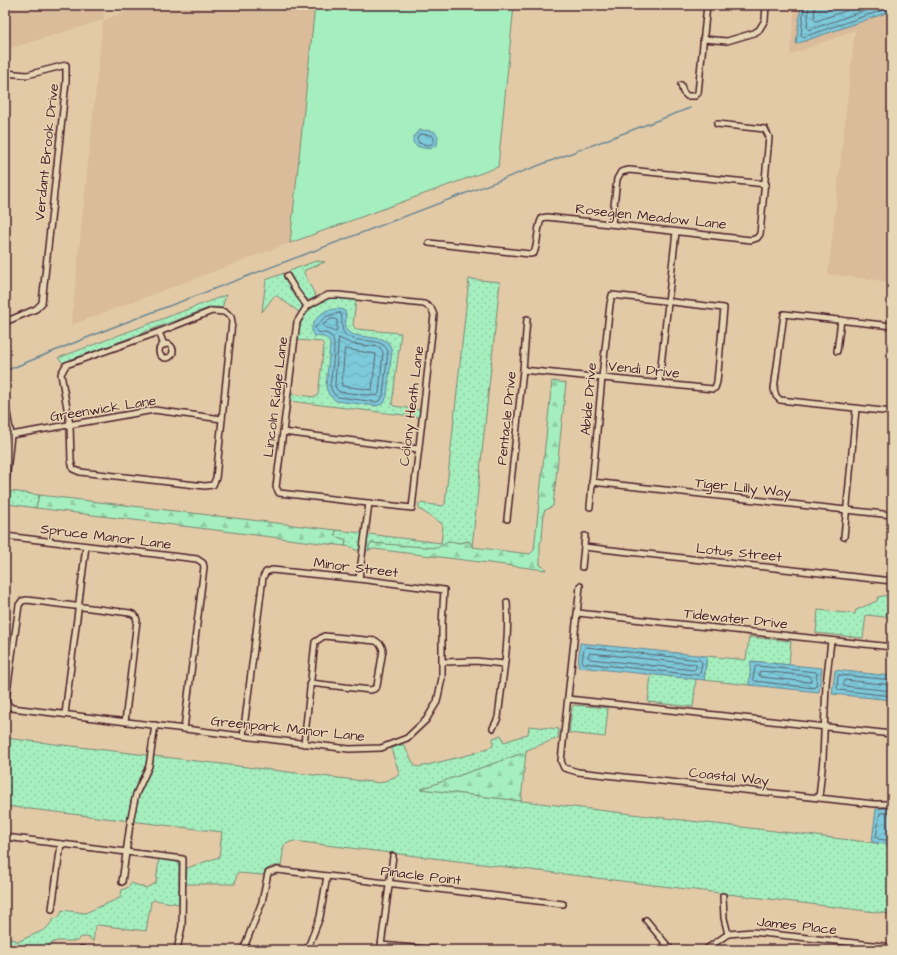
<svg xmlns="http://www.w3.org/2000/svg" width="897" height="955" font-family="'Architects Daughter',sans-serif">
  <style>
    .built { fill: #dabc9a }
    .grass { fill: url(#grass-dots); stroke: #788774 }
    .forest { fill: url(#forest-firs); stroke: #788774 }
    .pitch { fill: #a5efbe; stroke: #788774 }
    .water { fill: url(#water-waves); stroke: #688694 }
    .lines { fill: none; stroke-linecap: round; stroke-linejoin: round }
    .shore { stroke: #5e6371; stroke-width: 1 }
    .stream { stroke: #688694; stroke-width: 1.5 }
    .minor-casing { stroke: #4a1f2b; stroke-width: 8 }
    .minor { stroke: #e7d6b3; stroke-width: 5 }
    .labels { text-anchor: middle; stroke-width: 3; stroke-linejoin: round; paint-order: stroke }
    .street-label { font-size: 14px; fill: #4a1f2b; stroke: #e7d6b3 }
  </style>
  <defs>
    <pattern id="grass-dots" width="8" height="8" patternUnits="userSpaceOnUse"><rect width="8" height="8" fill="#a5efbe"/><path d="M2 2h.1M6 6h.1" fill="none" stroke="#90cca3" stroke-width="1.8" stroke-linecap="round"/></pattern>
    <pattern id="forest-firs" width="22" height="20" patternUnits="userSpaceOnUse"><rect width="22" height="20" fill="#a5efbe"/><path d="M5 1l3.5 6h-7zM16 11l3.5 6h-7z" fill="#90cca3"/></pattern>
    <pattern id="water-waves" width="16" height="10" patternUnits="userSpaceOnUse"><rect width="16" height="10" fill="#7ccada"/><path d="M0 5q4-4 8 0t8 0" fill="none" stroke="#6dadbb"/></pattern>
  </defs>
  <rect width="100%" height="100%" fill="#e3caa7"/>
  <filter id="ink" filterUnits="userSpaceOnUse"><feTurbulence type="fractalNoise" baseFrequency=".025" numOctaves="2"/><feDisplacementMap in="SourceGraphic" scale="8" xChannelSelector="R" yChannelSelector="G"/><feConvolveMatrix kernelMatrix="1 2 1 2 8 2 1 2 1" color-interpolation-filters="sRGB"/></filter>
  <g filter="url(#ink)">
    <g class="built">
      <polygon points="12,5 105,5 104,20 133,9 133,5 315,5 290,243 71,325 103,20 9,49"/>
      <polygon points="795,5 892,5 892,282 828,274 855,30 790,55"/>
    </g>
    <g class="grass">
      <path d="M316,261L325,262L305,270L304,273L316,297L309,300C299,295 294,281 289,271Z"/>
      <polygon points="284,273 291,290 302,303 302,308 299,312 277,296 274,296 262,312 266,280"/>
      <polygon points="469,279 500,282 472,547 469,541 460,543 448,541 437,549 371,543 369,546 369,550 366,551 368,534 441,543 443,526 441,523 419,509 419,503 443,506 445,504"/>
      <polygon points="226,295 222,308 212,307 206,309 63,363 58,358"/>
      <path d="M332,298L356,300L353,325L356,329L401,333L392,404L394,406L420,410L419,417L289,401L290,394L315,397L318,395L324,345L322,342L296,340C300,318 310,304 332,298Z"/>
      <polygon points="11,491 39,495 36,508 8,504"/>
      <polygon points="336,530 362,533 360,550 355,550 352,547 345,546 346,540 335,536"/>
      <polygon points="892,594 892,611 887,612 886,617 866,615 863,638 816,633 818,610 855,614 856,610 877,601 878,597"/>
      <polygon points="749,637 791,641 789,665 752,661 749,685 704,680 707,656 746,660"/>
      <polygon points="651,674 696,679 693,707 648,702"/>
      <polygon points="574,705 608,708 605,737 569,733 572,708"/>
      <path d="M529,726L559,729L558,738L527,750L526,752L422,789L892,845V914L293,841L284,845L281,866C273,865 267,867 263,875L237,873L235,884H186L187,868L219,857L222,832L5,806V738L380,783L399,775V772L391,749L403,744L415,766L419,767L472,754L493,746V738L501,735L504,742L528,734Z"/>
      <polygon points="159,858 174,860 179,864 179,904 154,900 151,902 146,931 98,925 95,926 93,942 90,938 86,937 81,937 77,941 57,941 48,945 50,950 5,950 5,938 16,940 17,942 46,929 54,919 58,918 61,914 62,910 85,913 120,898 122,890 129,887 131,883 146,888 156,883"/>
    </g>
    <g class="forest">
      <polygon points="552,381 566,383 553,506 544,511 542,540 540,543 540,565 545,568 546,570 374,549 369,550 369,546 371,543 437,548 448,541 460,543 469,541 472,547 530,554 534,550"/>
      <polygon points="39,495 336,530 335,536 346,540 345,546 36,508"/>
      <polygon points="526,752 521,801 421,789"/>
    </g>
    <polygon class="pitch" points="315,5 514,5 498,167 290,243"/>
    <g class="water">
      <polygon points="801,5 892,5 892,11 796,44"/>
      <path d="M420,130L434,131L438,136L437,145L430,149C426,148 421,148 417,146C409,142 414,133 420,130Z"/>
      <path d="M341,309L345,311L346,316L345,328L348,332L354,335L382,339L388,342L392,350L387,396L384,403L377,406L336,401L329,395L326,387L330,344C327,336 322,336 314,336C307,327 318,314 328,310C332,309 337,309 341,309Z"/>
      <polygon points="580,643 707,656 704,680 578,667"/>
      <polygon points="751,661 822,668 819,692 749,685"/>
      <polygon points="835,670 892,676 892,700 832,694"/>
      <polygon points="892,808 892,845 872,842 876,809"/>
    </g>
    <g class="lines">
      <g class="shore">
        <polyline points="804,5 801,35 803,37 892,7"/>
        <polyline points="809,5 807,28 809,30 881,5"/>
        <polyline points="815,5 814,19 816,21 863,5"/>
        <polygon points="420,134 432,135 434,138 434,142 429,145 419,143 417,139"/>
        <path d="M340,313C345,319 338,330 347,336C360,345 380,335 388,351L383,395L381,400L376,402L338,397L333,393L330,386C331,375 337,345 332,337C328,332 322,333 317,332L315,328C322,318 328,314 340,313Z"/>
        <polygon points="331,319 335,319 337,320 337,330 335,332 323,326 324,324"/>
        <polygon points="339,338 352,344 379,347 381,349 383,352 379,393 377,396 340,392 337,390 335,385"/>
        <polygon points="345,349 376,354 372,390 342,386"/>
        <polygon points="586,647 700,660 702,662 700,674 698,675 584,663 582,661 584,649"/>
        <polygon points="590,653 695,664 696,665 696,668 694,670 590,659 588,657"/>
        <polygon points="757,666 816,672 817,674 816,686 814,688 755,681 753,679 755,667"/>
        <polygon points="761,671 810,676 811,678 811,681 809,682 761,677 759,675"/>
        <polyline points="892,680 840,675 838,676 837,688 839,690 892,696"/>
        <polyline points="892,685 845,680 843,684 844,686 892,691"/>
        <polyline points="892,812 880,813 876,837 878,839 892,841"/>
      </g>
      <polyline class="stream" points="5,371 111,328 690,108"/>
      <defs>
        <g id="minor">
          <polyline points="5,11 5,39"/>
          <polyline points="703,39 727,41 754,33 759,30 765,20 766,5"/>
          <polyline points="5,73 27,75 66,65 66,82 42,303 36,309 5,322"/>
          <polyline points="681,85 683,92 687,96 695,96 698,93 707,5"/>
          <polyline points="612,224 617,179 621,172 629,170 766,184"/>
          <path d="M429,243L530,254L534,253C539,242 536,228 542,218L547,217L751,240L757,238L760,234L769,137L765,129L717,124"/>
          <polyline points="287,276 296,291 307,306"/>
          <polygon points="328,295 338,295 424,304 431,308 434,315 412,508 279,493 276,487 297,322 307,306"/>
          <polygon points="212,311 224,312 231,317 232,322 216,478 213,485 205,486 80,472 73,469 71,461 70,425 61,374 66,365 159,332"/>
          <polyline points="892,326 784,314 774,389 776,396 780,400 892,412"/>
          <polyline points="159,332 164,345"/>
          <circle cx="166" cy="351" r="7"/>
          <polyline points="837,351 841,320"/>
          <polyline points="523,370 713,389 715,388 717,382 724,308 612,295 610,304 602,377 590,507"/>
          <polyline points="659,383 676,232"/>
          <polyline points="5,402 11,435 5,490"/>
          <polyline points="283,432 418,449"/>
          <polyline points="11,435 154,410 222,419"/>
          <polyline points="592,482 892,515"/>
          <polyline points="507,519 523,370 527,319"/>
          <polyline points="5,536 197,559 203,563 204,567 184,729"/>
          <polyline points="844,537 856,409"/>
          <polyline points="584,547 892,581"/>
          <polyline points="582,567 585,536"/>
          <polyline points="359,579 369,503"/>
          <polyline points="580,586 561,761 564,768 578,772 874,804 892,804"/>
          <polyline points="578,613 892,647"/>
          <polyline points="443,662 476,661 504,664"/>
          <polyline points="568,699 892,734"/>
          <polyline points="65,714 86,546"/>
          <polyline points="125,722 137,620 135,615 130,613 27,600 22,601 19,605 6,699 8,705 12,708 349,749 381,748 407,738 426,720 437,702 442,678 442,623 444,590 359,579 272,570 266,572 263,577 243,736"/>
          <path d="M493,728L498,718C502,680 510,641 507,602"/>
          <polyline points="304,744 315,642 324,636 376,641 381,645 383,650 377,686 374,689 370,690 310,683"/>
          <polyline points="819,798 823,759 826,684 831,641"/>
          <polyline points="5,837 183,859 182,926 177,950"/>
          <polyline points="122,882 131,817 136,794 149,766 155,725"/>
          <polyline points="723,896 724,918 728,934"/>
          <polyline points="52,909 61,844"/>
          <polyline points="646,920 671,950"/>
          <polyline points="381,945 436,950"/>
          <polyline points="82,949 84,950"/>
          <polyline points="243,950 262,902 268,873 277,870 563,904"/>
          <polyline points="307,950 320,917 327,876"/>
          <polyline points="379,950 381,945 393,856"/>
          <polyline points="705,950 728,934 752,932 892,947"/>
        </g>
      </defs>
      <use href="#minor" class="minor-casing"/>
      <use href="#minor" class="minor"/>
    </g>
  </g>
  <g class="labels">
    <g class="street-label">
      <text transform="translate(46 152) rotate(-84)" y="5">Verdant Brook Drive</text>
      <text transform="translate(651 216) rotate(6)" y="5">Roseglen Meadow Lane</text>
      <text transform="translate(644 369) rotate(6)" y="5">Vendi Drive</text>
      <text transform="translate(275 397) rotate(-83)" y="5">Lincoln Ridge Lane</text>
      <text transform="translate(588 399) rotate(-85)" y="5">Abide Drive</text>
      <text transform="translate(411 406) rotate(-83)" y="5">Colony Heath Lane</text>
      <text transform="translate(103 408) rotate(-9)" y="5">Greenwick Lane</text>
      <text transform="translate(506 418) rotate(-84)" y="5">Pentacle Drive</text>
      <text transform="translate(743 487) rotate(6)" y="5">Tiger Lilly Way</text>
      <text transform="translate(106 536) rotate(7)" y="5">Spruce Manor Lane</text>
      <text transform="translate(739 552) rotate(6)" y="5">Lotus Street</text>
      <text transform="translate(356 567) rotate(7)" y="5">Minor Street</text>
      <text transform="translate(736 618) rotate(6)" y="5">Tidewater Drive</text>
      <text transform="translate(288 728) rotate(6)" y="5">Greenpark Manor Lane</text>
      <text transform="translate(729 776) rotate(6)" y="5">Coastal Way</text>
      <text transform="translate(421 875) rotate(7)" y="5">Pinacle Point</text>
      <text transform="translate(797 925) rotate(6)" y="5">James Place</text>
    </g>
  </g>
  <rect width="897" height="955" fill="none" stroke="#e7d6b3" stroke-width="20"/>
  <rect x="10" y="10" width="877" height="935" fill="none" stroke="#4a1f2b" stroke-width="1.5" filter="url(#ink)"/>
</svg>
